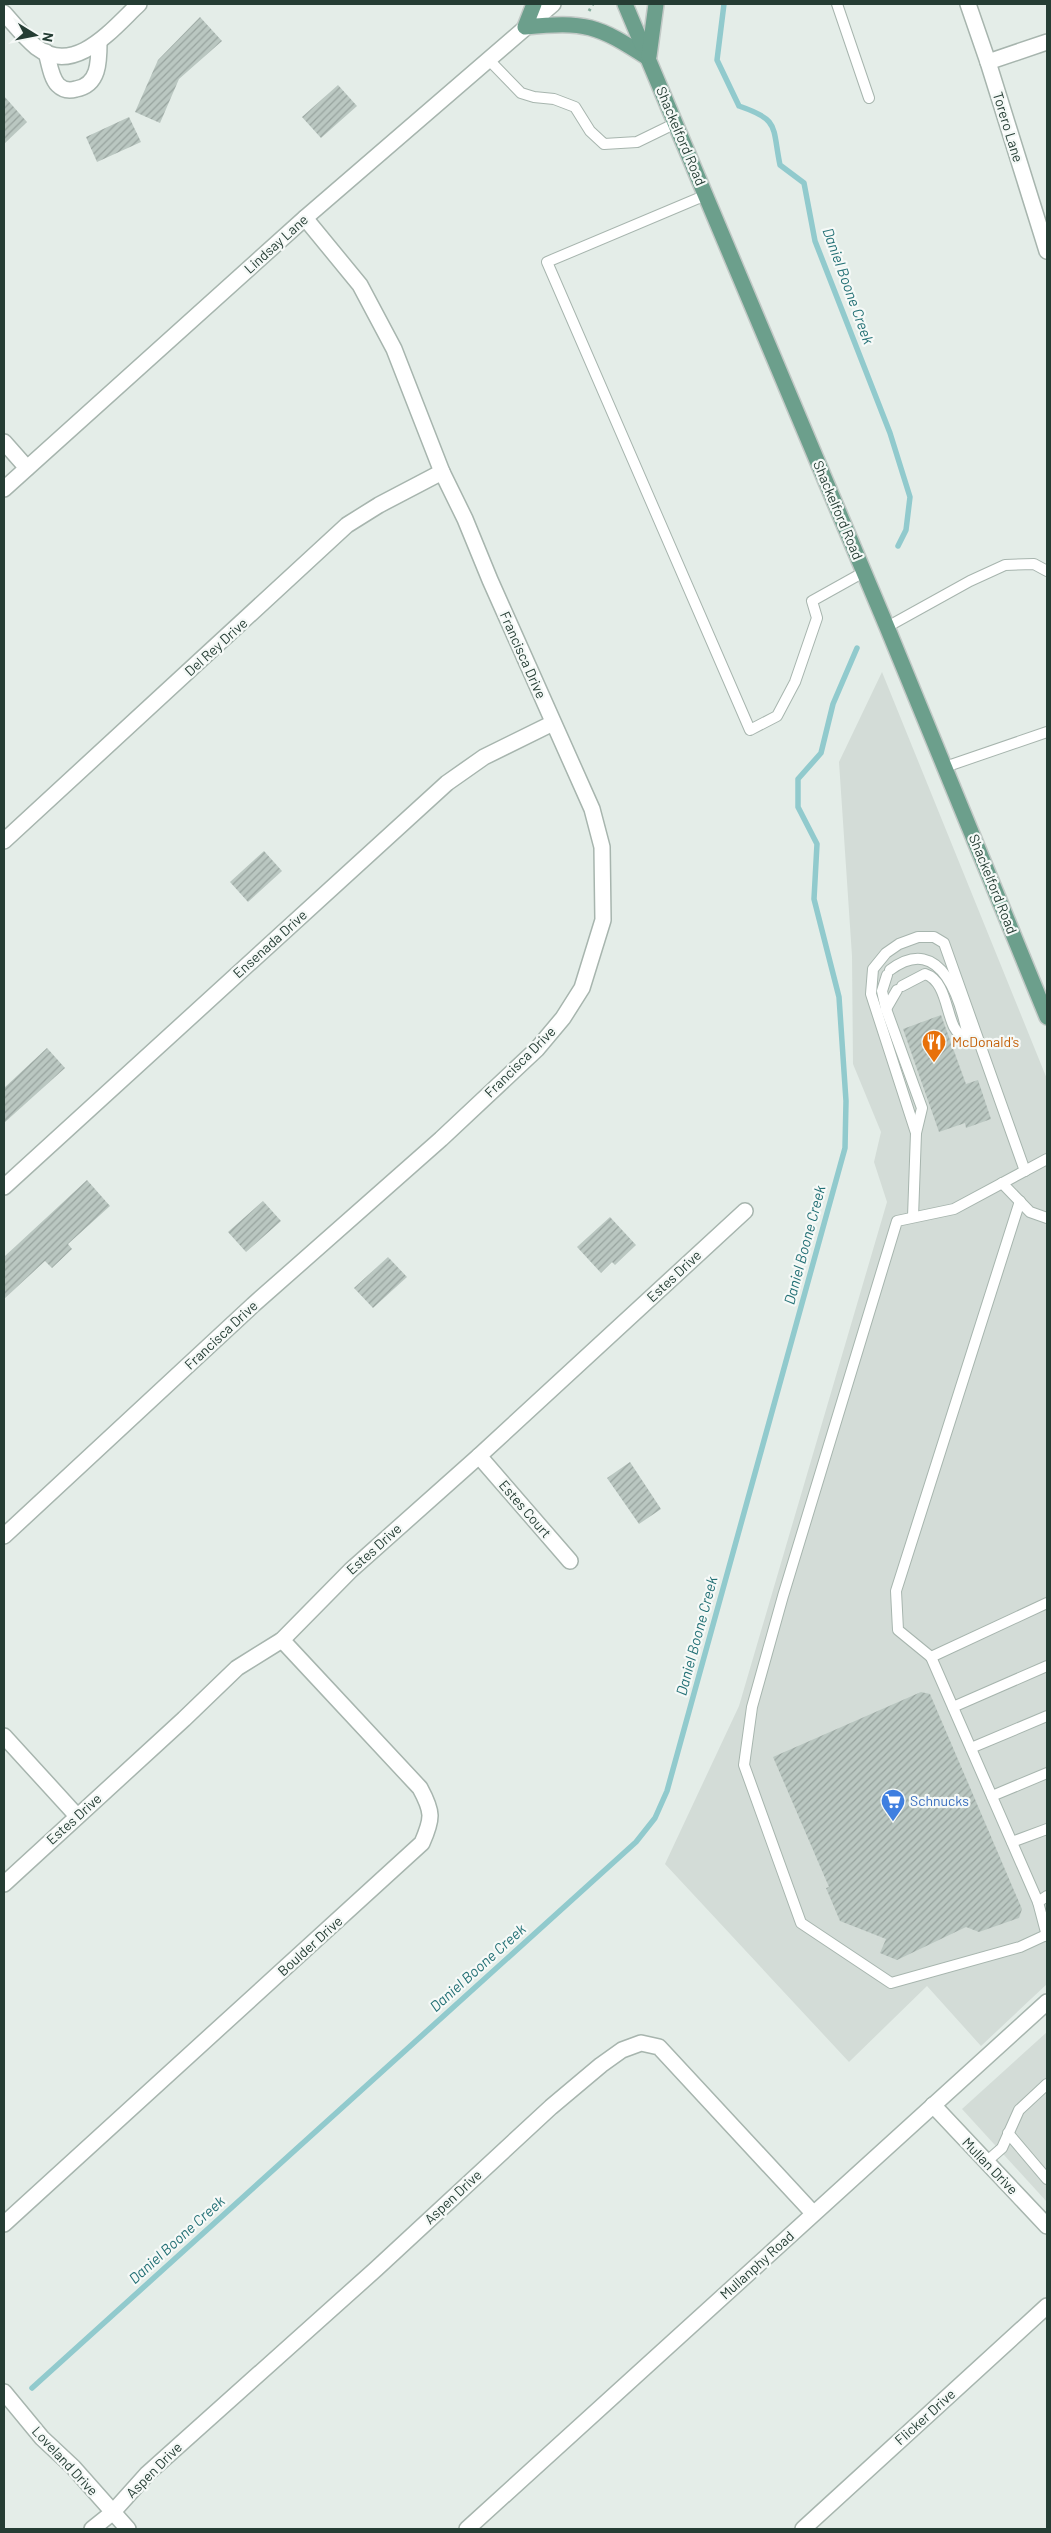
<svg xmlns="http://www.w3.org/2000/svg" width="1051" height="2533" font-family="Barlow,sans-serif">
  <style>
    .built { fill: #d3dcd7 }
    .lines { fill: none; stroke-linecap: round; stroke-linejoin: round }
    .stream { stroke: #91cacd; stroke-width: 5.5 }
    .building { fill: url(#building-hatch) }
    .service-casing { stroke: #a7b5ae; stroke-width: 12 }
    .minor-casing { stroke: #a7b5ae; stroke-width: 18 }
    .tertiary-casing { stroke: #a7b5ae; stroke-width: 18 }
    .primary-casing { stroke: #c2c9c6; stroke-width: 18 }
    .path { stroke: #87ae9e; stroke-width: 3; stroke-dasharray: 2.5 4; stroke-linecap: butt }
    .service { stroke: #fff; stroke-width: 10 }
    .minor { stroke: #fff; stroke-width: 15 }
    .tertiary { stroke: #fff; stroke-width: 15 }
    .primary { stroke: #6c9f8c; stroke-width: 15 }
    .labels { text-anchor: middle; stroke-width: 4.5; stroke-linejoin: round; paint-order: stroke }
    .street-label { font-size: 14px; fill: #253d34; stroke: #f5f9f7 }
    .food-label { font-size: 14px; fill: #c56008; stroke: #f5f9f7; text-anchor: start }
    .shop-label { font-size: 14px; fill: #366cbe; stroke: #f5f9f7; text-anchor: start }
    .water-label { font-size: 15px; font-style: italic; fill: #237075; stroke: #f5f9f7 }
  </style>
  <defs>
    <pattern id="building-hatch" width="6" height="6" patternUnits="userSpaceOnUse" patternTransform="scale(1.25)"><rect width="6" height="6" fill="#bac7c1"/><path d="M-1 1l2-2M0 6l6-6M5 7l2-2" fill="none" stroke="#97a39e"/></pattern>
  </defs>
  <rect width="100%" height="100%" fill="#e4ede8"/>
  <g class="built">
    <polygon points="882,672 1047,1079 1047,1984 981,2046 927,1986 849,2062 665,1864 739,1706 887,1202 874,1162 881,1132 853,1064 852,956 839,762"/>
    <polygon points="1047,2032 1047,2202 962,2109"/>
  </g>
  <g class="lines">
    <g class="stream">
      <path d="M724,4L717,60L739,106C780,120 772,126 780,165L804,183L815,241L890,433L910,497L906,530L898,546"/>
      <polyline points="32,2388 636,1842 655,1818 667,1791 845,1148 846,1101 839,997 814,899 817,844 798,807 798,779 821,753 833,704 857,648"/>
    </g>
  </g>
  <g class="building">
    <polygon points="200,17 222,41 179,79 160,123 135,112 158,60"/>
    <polygon points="338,85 357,106 321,138 302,117"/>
    <polygon points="4,96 27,122 4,144"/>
    <polygon points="129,117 141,142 97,162 86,137"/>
    <polygon points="264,851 282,871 248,902 230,882"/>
    <polygon points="941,1015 966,1084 978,1080 991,1119 966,1128 965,1123 939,1132 903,1029"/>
    <polygon points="47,1048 65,1068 4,1123 4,1088"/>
    <polygon points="87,1180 110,1206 68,1244 72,1249 52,1268 45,1261 4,1299 4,1257"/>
    <polygon points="263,1201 281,1221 246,1252 228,1232"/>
    <polygon points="610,1217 636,1245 615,1265 612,1262 601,1273 577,1247"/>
    <polygon points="388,1257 407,1277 373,1308 354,1288"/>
    <polygon points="630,1462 661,1509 639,1524 607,1478"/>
    <polygon points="921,1692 930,1694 1022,1909 1019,1918 979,1932 966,1927 897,1960 880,1953 886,1939 840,1921 826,1888 829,1887 773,1757"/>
  </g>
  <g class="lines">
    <defs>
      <g id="service">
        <polyline points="837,4 869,98"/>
        <polyline points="488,59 521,93 534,97 554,99 575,107 590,131 604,144 637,142 676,123"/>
        <polyline points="706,195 547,262 750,730 777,716 795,682 817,618 812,601 864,572"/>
        <polyline points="887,627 970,581 1005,565 1034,564 1047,571"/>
        <polyline points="945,767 1047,732"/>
        <path d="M890,970C942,931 962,1003 969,1042"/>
        <polyline points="887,975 882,991 886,1009 922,1108 916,1133 913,1217"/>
        <path d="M902,986L925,974C945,980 946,1011 954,1027C957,1033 965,1040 971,1043"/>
        <polyline points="886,1009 897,990"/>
        <polyline points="916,1133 871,994 873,969 886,953 899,944 918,937 934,937 944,943 1025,1171"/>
        <polyline points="1002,1183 1030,1212 1047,1218"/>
        <polyline points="1047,1603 931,1657 1038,1902 1047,1936"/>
        <polyline points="931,1657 898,1630 896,1591 1020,1201"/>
        <polyline points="953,1707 1047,1666"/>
        <polyline points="971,1748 1047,1716"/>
        <polyline points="992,1796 1047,1773"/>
        <polyline points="1012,1842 1047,1829"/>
        <polyline points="1038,1902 1047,1896"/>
        <polyline points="1046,1935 1020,1947 891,1983 801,1923 744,1765 752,1707 783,1596 897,1221 954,1209 1047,1159"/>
        <polyline points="1008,2133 1047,2179"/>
        <polyline points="986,2162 1002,2148 1019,2110 1047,2084"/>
      </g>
      <g id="minor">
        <polyline points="968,4 988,62 1047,251"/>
        <path d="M4,13C14,24 24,37 36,47C75,77 113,28 139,4"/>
        <path d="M46,52C49,62 51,78 58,85C63,90 69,91 76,89C99,85 99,62 99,42"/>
        <polyline points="988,62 1047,42"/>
        <polyline points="4,442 27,468"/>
        <polyline points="4,841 347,525 379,505 442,472"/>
        <polyline points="4,1187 447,783 484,757 553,723"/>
        <polyline points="479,1456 570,1561"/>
        <polyline points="4,1536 253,1305 441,1139 537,1049 563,1018 582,988 603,920 602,847 592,809 490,580 465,519 442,472 394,349 360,285 305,218"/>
        <polyline points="4,1736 77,1816"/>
        <polyline points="4,1884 184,1719 237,1668 282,1640 351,1570 479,1456 745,1211"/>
        <polyline points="933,2105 1047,2226"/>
        <path d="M4,2224L422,1843C433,1818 433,1812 420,1788L282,1640"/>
        <polyline points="4,2392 42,2438 73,2467 128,2529"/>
        <polyline points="92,2529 112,2513 147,2474 376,2269 551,2107 601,2065 622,2050 641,2043 659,2047 813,2213"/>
        <polyline points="803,2529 1047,2306"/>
      </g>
      <g id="tertiary">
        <polyline points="4,489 305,218 553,4"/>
        <polyline points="467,2529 1047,2002"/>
      </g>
      <g id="primary">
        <path d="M534,4L525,27C586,21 597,25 648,58"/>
        <polyline points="625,4 887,627 1047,1017"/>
        <polyline points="649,56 656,4"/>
      </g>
    </defs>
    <use href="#service" class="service-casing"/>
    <use href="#minor" class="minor-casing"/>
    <use href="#tertiary" class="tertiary-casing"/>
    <use href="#primary" class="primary-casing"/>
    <polyline class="path" points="589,11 593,4"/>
    <use href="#service" class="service"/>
    <use href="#minor" class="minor"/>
    <use href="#tertiary" class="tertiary"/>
    <use href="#primary" class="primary"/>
  </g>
  <defs>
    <symbol id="restaurant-pin" viewBox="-11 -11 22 30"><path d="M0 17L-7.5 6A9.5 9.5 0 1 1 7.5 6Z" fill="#e8710a" stroke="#f5f9f7"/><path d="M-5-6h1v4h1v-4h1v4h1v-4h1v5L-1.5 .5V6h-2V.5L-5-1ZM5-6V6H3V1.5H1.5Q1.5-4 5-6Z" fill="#fff"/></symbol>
    <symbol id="supermarket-pin" viewBox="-11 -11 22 30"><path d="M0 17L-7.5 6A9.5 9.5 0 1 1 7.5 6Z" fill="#3f7fe0" stroke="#f5f9f7"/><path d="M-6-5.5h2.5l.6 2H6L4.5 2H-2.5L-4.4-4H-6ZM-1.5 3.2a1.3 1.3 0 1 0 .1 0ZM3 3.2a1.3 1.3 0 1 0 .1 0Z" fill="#fff"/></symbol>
  </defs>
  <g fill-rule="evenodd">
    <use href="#restaurant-pin" x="920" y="1028" width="28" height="38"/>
    <use href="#supermarket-pin" x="879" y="1787" width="28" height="38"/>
  </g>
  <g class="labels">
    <g class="street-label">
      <text transform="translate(1008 127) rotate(73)" y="5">Torero Lane</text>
      <text transform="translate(681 136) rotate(67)" y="5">Shackelford Road</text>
      <text transform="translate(276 244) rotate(-42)" y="5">Lindsay Lane</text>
      <text transform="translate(838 510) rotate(67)" y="5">Shackelford Road</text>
      <text transform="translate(216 647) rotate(-42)" y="5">Del Rey Drive</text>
      <text transform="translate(523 655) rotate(66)" y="5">Francisca Drive</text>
      <text transform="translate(993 884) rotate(68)" y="5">Shackelford Road</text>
      <text transform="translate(270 944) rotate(-42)" y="5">Ensenada Drive</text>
      <text transform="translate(520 1062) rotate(-45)" y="5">Francisca Drive</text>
      <text transform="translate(674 1276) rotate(-43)" y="5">Estes Drive</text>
      <text transform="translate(221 1335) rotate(-43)" y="5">Francisca Drive</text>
      <text transform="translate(525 1509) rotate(49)" y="5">Estes Court</text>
      <text transform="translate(374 1549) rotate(-42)" y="5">Estes Drive</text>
      <text transform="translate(74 1819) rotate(-42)" y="5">Estes Drive</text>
      <text transform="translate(310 1946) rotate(-42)" y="5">Boulder Drive</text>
      <text transform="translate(990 2166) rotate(46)" y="5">Mullan Drive</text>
      <text transform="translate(453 2197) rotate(-43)" y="5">Aspen Drive</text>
      <text transform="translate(757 2265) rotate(-42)" y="5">Mullanphy Road</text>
      <text transform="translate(925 2417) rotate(-42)" y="5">Flicker Drive</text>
      <text transform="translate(65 2461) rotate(47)" y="5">Loveland Drive</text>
      <text transform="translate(154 2470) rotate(-45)" y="5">Aspen Drive</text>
    </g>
    <g class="food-label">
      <text x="952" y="1047">McDonald's</text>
    </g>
    <g class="shop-label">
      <text x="910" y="1806">Schnucks</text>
    </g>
    <g class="water-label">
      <text transform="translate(848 286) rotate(70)" y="5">Daniel Boone Creek</text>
      <text transform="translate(805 1245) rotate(-75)" y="5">Daniel Boone Creek</text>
      <text transform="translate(697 1636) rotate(-75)" y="5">Daniel Boone Creek</text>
      <text transform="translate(478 1968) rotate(-42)" y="5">Daniel Boone Creek</text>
      <text transform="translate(177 2240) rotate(-42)" y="5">Daniel Boone Creek</text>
    </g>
  </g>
  <rect width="1051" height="2533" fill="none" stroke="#253d34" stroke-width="10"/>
  <g transform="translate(35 35) rotate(100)" stroke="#f5f9f7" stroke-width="4" paint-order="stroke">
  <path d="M0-4L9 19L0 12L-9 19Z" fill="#253d34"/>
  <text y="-8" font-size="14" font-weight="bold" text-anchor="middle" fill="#253d34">N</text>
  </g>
</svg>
